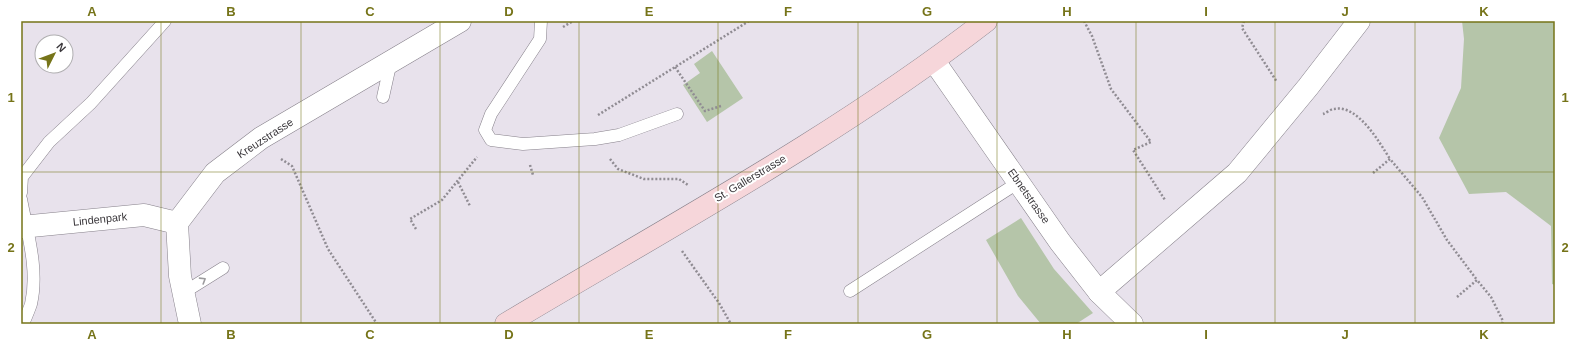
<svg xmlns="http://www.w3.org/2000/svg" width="1576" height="345" font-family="Arial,sans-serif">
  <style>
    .green { fill: #b5c5a9 }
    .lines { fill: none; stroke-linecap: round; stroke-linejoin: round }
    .lane-casing { stroke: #86808a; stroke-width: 13 }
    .street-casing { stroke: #86808a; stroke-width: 23 }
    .secondary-casing { stroke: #86808a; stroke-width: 23 }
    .path { stroke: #908c93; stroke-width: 2.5; stroke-dasharray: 2 2; stroke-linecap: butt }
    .lane { stroke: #fff; stroke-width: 12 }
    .street { stroke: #fff; stroke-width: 22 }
    .secondary { stroke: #f6d6da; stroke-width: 22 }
    .oneway { stroke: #9c9b9d }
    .grid { fill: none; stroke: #767419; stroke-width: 1; stroke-opacity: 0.55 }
    .labels { text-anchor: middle; stroke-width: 4; stroke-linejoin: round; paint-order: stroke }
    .street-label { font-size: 11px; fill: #3a373b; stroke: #fff }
    .neatline { fill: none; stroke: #767419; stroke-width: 1.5 }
    .grid-label { font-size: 13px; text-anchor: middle; font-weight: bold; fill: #767419 }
  </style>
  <rect width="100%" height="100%" fill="#e8e2ec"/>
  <g class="green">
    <polygon points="1462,21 1555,21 1555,285 1552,284 1551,226 1506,192 1469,194 1439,138 1461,88 1464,39"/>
    <polygon points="712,51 743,98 707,122 683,85 700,73 694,64"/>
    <polygon points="1021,218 1054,269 1093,313 1076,324 1041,324 1018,296 986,240"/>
  </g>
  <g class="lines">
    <defs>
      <g id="lane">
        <polyline points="541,21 540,39 491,114 485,130 491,140 523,144 595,139 619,135 677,114"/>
        <polyline points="383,97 391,61"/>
        <polyline points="21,193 22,177 49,142 91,103 165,21"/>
        <path d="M21,199C27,232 39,269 31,304C29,310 26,317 23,324"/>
        <polyline points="850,291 1019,182"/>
        <polyline points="183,293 223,268"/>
      </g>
      <g id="street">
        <polyline points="934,61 1060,242 1099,292 1132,324"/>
        <polyline points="21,227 144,215 177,223"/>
        <polyline points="1099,292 1237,173 1308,87 1359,21"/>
        <polyline points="190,324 180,276 177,223 215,173 261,138 460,21"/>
      </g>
      <path id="secondary" d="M506,324C668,227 836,137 986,21"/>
    </defs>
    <use href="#lane" class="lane-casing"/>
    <use href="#street" class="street-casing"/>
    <use href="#secondary" class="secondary-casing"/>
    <g class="path">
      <polyline points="1084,21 1092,36 1111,89 1151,142 1133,150 1165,200"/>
      <polyline points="1244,21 1242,28 1277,82"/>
      <polyline points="563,27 573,21"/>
      <polyline points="675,67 705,111 721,106"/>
      <path d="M1323,114C1326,113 1331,109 1334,109C1358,104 1379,142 1390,159"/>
      <polyline points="598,115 749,21"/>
      <polyline points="281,159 292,166 328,249 377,324"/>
      <polyline points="610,159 618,169 644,179 679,179 688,185"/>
      <polyline points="530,165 533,175"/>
      <polyline points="1373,173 1390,159 1422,197 1447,240 1477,280"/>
      <polyline points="458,182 470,206"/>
      <polyline points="416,229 410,219 442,200 477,157"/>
      <polyline points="682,251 719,303 731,324"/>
      <polyline points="1457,297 1477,280 1491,297 1503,321 1502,324"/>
    </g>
    <use href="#lane" class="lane"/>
    <use href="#street" class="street"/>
    <use href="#secondary" class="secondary"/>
  </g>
  <defs><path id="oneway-chevron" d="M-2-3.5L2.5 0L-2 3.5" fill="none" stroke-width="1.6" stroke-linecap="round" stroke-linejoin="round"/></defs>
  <use class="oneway" href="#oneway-chevron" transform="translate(203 280) rotate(-32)"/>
  <path class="grid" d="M161,21V324M301,21V324M440,21V324M579,21V324M718,21V324M858,21V324M997,21V324M1136,21V324M1275,21V324M1415,21V324M21,172H1555"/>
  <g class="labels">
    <g class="street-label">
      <text transform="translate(265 138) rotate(-33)" y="4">Kreuzstrasse</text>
      <text transform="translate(750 178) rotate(-31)" y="4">St. Gallerstrasse</text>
      <text transform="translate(1029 196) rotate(55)" y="4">Ebnetstrasse</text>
      <text transform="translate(100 219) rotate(-6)" y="4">Lindenpark</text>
    </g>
  </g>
  <rect width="1576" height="345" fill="none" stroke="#ffffff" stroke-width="44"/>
  <g transform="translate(54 54) rotate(48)"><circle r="19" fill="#ffffff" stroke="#b0afb1"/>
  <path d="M0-3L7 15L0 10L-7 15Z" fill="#767419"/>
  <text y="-6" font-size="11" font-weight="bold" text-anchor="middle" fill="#3a373b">N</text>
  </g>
  <rect x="22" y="22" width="1532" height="301" class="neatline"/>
  <g class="grid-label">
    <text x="92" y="16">A</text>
    <text x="231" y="16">B</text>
    <text x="370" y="16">C</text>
    <text x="509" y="16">D</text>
    <text x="649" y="16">E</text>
    <text x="788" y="16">F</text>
    <text x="927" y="16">G</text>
    <text x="1067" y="16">H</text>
    <text x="1206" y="16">I</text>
    <text x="1345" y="16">J</text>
    <text x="1484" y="16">K</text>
    <text x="11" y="102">1</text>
    <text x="1565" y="102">1</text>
    <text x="11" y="252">2</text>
    <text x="1565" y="252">2</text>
    <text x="92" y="339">A</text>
    <text x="231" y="339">B</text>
    <text x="370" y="339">C</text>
    <text x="509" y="339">D</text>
    <text x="649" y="339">E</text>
    <text x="788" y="339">F</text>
    <text x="927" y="339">G</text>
    <text x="1067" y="339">H</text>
    <text x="1206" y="339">I</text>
    <text x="1345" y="339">J</text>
    <text x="1484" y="339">K</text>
  </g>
</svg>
